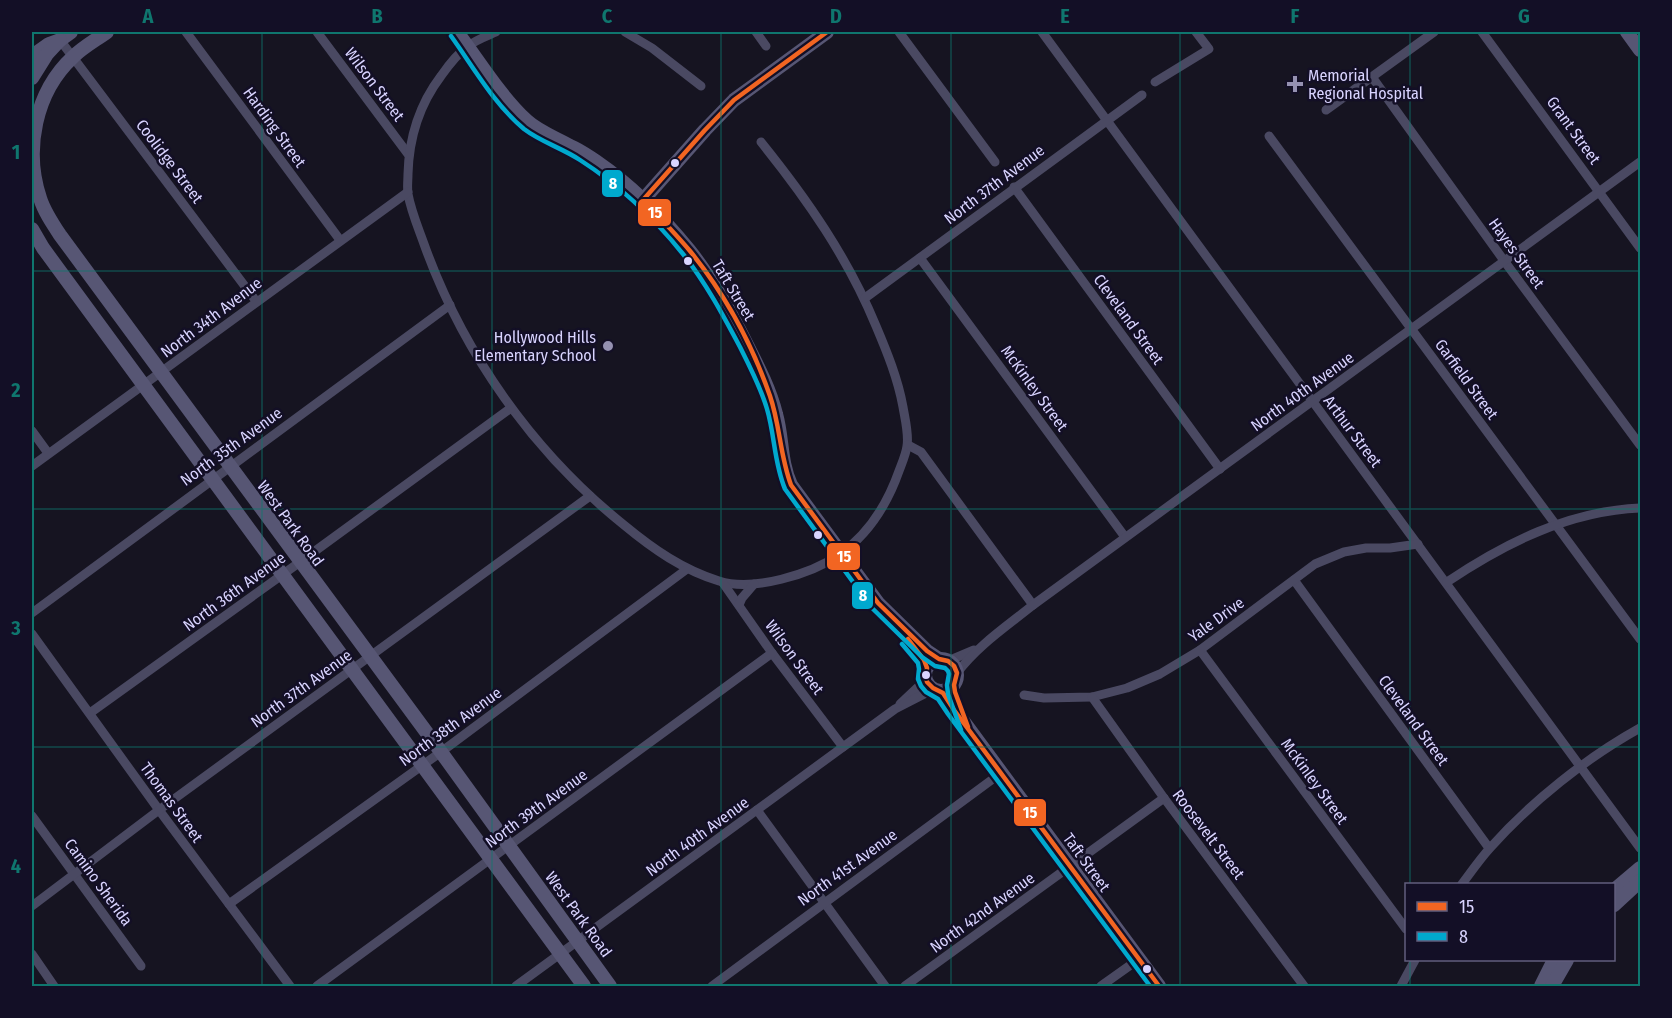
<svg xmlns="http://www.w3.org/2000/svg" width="1672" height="1018" font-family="'Fira Sans Condensed',sans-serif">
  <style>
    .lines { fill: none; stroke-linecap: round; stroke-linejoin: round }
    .street { stroke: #4a4962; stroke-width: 9 }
    .secondary { stroke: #575674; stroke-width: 14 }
    .bus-1-casing { stroke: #130f26; stroke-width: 9 }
    .bus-2-casing { stroke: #130f26; stroke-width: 9 }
    .bus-1 { stroke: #f26522; stroke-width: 4.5 }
    .bus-2 { stroke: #00a9ce; stroke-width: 4.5 }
    .grid { fill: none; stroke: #0f766e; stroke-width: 1.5; stroke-opacity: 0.55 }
    .poi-dot { fill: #9591b1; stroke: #130f26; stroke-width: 2 }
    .bus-dot { fill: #d9d4ff; stroke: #130f26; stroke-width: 2 }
    .labels { text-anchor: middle; stroke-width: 5; stroke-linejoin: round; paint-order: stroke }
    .poi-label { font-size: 16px; fill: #d9d4ff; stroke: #130f26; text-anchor: start }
    .street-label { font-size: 16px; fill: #d9d4ff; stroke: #130f26 }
    .line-badge { stroke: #130f26; stroke-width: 2 }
    .badge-label { font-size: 16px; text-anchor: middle; font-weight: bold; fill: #fff }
    .neatline { fill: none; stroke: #0f766e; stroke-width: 2 }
    .grid-label { font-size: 20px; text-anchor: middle; font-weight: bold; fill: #0f766e }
  </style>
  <rect width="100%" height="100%" fill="#161421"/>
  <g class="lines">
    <g class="street">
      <polyline points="186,32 340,240"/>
      <polyline points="317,32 408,154"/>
      <path d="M496,32C487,36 475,40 467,47C457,54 448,66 441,76C419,105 409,137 408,174C408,180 407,187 408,194C411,211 418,227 424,244C463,353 533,452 624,525C653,549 683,570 719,581C753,592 811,574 839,555C869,534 887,505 899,471C902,463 906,454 907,446C909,434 905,419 903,407C898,379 887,352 876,326C848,258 807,199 761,142"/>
      <polyline points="625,32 652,48 701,86"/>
      <polyline points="756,32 766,46"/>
      <polyline points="899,32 995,162"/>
      <polyline points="1042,32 1640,848"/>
      <polyline points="1482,32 1640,248"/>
      <polyline points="60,40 256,301"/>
      <polyline points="1372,77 1505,262 1640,445"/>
      <polyline points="1155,82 1209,49 1196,32"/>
      <polyline points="1326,110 1434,32"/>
      <polyline points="1269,136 1640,639"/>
      <polyline points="1014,187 1220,469"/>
      <polyline points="920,258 1125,537"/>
      <polyline points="865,298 1142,95"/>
      <polyline points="32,431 48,453"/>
      <polyline points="908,445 921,452 1033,605"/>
      <polyline points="32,466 408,192"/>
      <polyline points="1294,580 1489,848"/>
      <path d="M1447,582C1505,543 1569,511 1640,508"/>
      <polyline points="723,583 772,653 843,747"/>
      <polyline points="739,605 742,598 754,584"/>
      <polyline points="32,613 450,305"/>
      <polyline points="32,634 159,810 290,986"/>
      <polyline points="1200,650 1406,929"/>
      <polyline points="948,661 974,650"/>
      <path d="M957,673C977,646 1007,626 1033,605L1640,162"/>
      <polyline points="1024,695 1044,698 1092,697 1127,688 1160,674 1200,650 1315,564 1344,552 1366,548 1390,548 1418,544"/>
      <polyline points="1092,697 1164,798 1304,986"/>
      <polyline points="900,704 918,687 926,677"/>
      <polyline points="90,713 300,562 511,408"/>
      <polyline points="757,810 885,986"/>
      <polyline points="32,816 141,966"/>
      <path d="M1462,884C1471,872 1480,859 1490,848C1531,802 1586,758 1640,728"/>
      <polyline points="229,904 441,752 687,569"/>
      <polyline points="32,906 159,810 590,496"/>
      <polyline points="32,954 54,986"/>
      <polyline points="317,986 772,653"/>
      <polyline points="516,986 895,709 934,689"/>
      <polyline points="712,986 1001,773"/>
      <polyline points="905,986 1164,798"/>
      <polyline points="1101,986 1139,959"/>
      <polyline points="1401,986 1415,960"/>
    </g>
    <g class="secondary">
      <path d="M107,32C96,40 83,47 73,57C35,92 24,150 40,198C44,211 52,223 60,235L441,752L610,986"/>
      <path d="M457,32C479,61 500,96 527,121C539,132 556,138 570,146C580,150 589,157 597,162C632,186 663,218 689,250C710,276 727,306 742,335C755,361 769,386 776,414C783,439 780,461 791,485L878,603L927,651L939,659"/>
      <polyline points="1627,32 1640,50"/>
      <polyline points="32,56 49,44 60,40 71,32"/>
      <polyline points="32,78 47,54 60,40"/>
      <polyline points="643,200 705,130 734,100 827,32"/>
      <polyline points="32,229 43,248 584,986"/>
      <circle cx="941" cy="675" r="16"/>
      <polyline points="941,691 1159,986"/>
      <polyline points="1614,890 1640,868"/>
      <polyline points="1614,905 1640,881"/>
      <polyline points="1541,986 1554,960"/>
      <polyline points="1552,986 1567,960"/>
    </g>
    <defs>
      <g id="bus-1">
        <path d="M827,32L734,100L705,130L643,200C659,217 675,233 690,251C724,293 752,344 770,396C780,425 780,456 791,485L878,603L927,651L939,659L948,661L954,666L957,673L954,685L955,692L968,727"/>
        <polyline points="908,639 924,660 927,668 926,677 927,682 933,688 943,693 954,710 1159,986"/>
      </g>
      <g id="bus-2">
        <path d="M451,36C474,68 494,104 524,129C541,142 562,148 580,160C619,185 654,218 683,254C706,283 723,315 740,347C750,367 761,388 767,409C775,436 774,463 785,489L872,608L922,657L935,666L945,668L948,671L949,674L947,685L948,694L961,730"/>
        <polyline points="902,644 918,663 919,669 918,679 921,686 926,692 938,699 948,714 1150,986"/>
      </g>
    </defs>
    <use href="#bus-1" class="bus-1-casing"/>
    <use href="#bus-2" class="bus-2-casing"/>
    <use href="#bus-1" class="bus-1"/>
    <use href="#bus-2" class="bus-2"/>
  </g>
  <path class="grid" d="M262,32V986M492,32V986M721,32V986M951,32V986M1180,32V986M1410,32V884M32,271H1640M32,509H1640M32,747H1640M1410,960V986"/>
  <g class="poi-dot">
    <path d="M1292 75h6v6h6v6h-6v6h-6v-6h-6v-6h6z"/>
    <circle cx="608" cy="346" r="6"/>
  </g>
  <g class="bus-dot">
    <circle cx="675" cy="163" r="5"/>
    <circle cx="688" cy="261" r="5"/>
    <circle cx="818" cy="535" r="5"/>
    <circle cx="926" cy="675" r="5"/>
    <circle cx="1147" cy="969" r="5"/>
  </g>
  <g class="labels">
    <g class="poi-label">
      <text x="1308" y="81">Memorial<tspan x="1308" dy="18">Regional Hospital</tspan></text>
      <text x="596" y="343" text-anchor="end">Hollywood Hills<tspan x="596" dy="18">Elementary School</tspan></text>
    </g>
    <g class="street-label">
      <text transform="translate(375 84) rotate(53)" y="6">Wilson Street</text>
      <text transform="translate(275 127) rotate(54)" y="6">Harding Street</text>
      <text transform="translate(1574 130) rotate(54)" y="6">Grant Street</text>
      <text transform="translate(170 161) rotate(53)" y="6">Coolidge Street</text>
      <text transform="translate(994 184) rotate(-37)" y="6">North 37th Avenue</text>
      <text transform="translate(1517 253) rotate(54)" y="6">Hayes Street</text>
      <text transform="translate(734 290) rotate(59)" y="6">Taft Street</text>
      <text transform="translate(211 317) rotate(-37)" y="6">North 34th Avenue</text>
      <text transform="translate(1129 319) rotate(54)" y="6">Cleveland Street</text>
      <text transform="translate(1467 379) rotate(54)" y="6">Garfield Street</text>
      <text transform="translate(1035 388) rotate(54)" y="6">McKinley Street</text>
      <text transform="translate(1302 391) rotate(-36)" y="6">North 40th Avenue</text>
      <text transform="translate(1353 431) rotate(53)" y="6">Arthur Street</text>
      <text transform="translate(231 446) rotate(-36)" y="6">North 35th Avenue</text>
      <text transform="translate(291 523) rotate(54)" y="6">West Park Road</text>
      <text transform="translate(234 591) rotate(-36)" y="6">North 36th Avenue</text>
      <text transform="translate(1216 619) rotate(-36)" y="6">Yale Drive</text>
      <text transform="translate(795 657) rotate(54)" y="6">Wilson Street</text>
      <text transform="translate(301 688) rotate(-36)" y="6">North 37th Avenue</text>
      <text transform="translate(1414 720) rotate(54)" y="6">Cleveland Street</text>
      <text transform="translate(450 726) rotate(-36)" y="6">North 38th Avenue</text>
      <text transform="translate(1315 781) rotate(54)" y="6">McKinley Street</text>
      <text transform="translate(172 802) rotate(54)" y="6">Thomas Street</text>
      <text transform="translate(536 808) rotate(-36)" y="6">North 39th Avenue</text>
      <text transform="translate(1209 834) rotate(53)" y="6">Roosevelt Street</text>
      <text transform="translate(697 836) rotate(-36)" y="6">North 40th Avenue</text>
      <text transform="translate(1087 862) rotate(54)" y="6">Taft Street</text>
      <text transform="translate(847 867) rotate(-36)" y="6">North 41st Avenue</text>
      <text transform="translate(99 882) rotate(54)" y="6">Camino Sherida</text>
      <text transform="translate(982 912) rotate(-36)" y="6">North 42nd Avenue</text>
      <text transform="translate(579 914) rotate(54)" y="6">West Park Road</text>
    </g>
  </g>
  <g class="line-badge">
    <rect x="601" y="169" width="23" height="29" rx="6" fill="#00a9ce"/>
    <rect x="637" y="198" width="35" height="29" rx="6" fill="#f26522"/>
    <rect x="826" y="542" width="35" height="29" rx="6" fill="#f26522"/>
    <rect x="851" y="581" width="23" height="29" rx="6" fill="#00a9ce"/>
    <rect x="1013" y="798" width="34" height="29" rx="6" fill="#f26522"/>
  </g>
  <g class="badge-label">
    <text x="613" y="189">8</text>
    <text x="655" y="218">15</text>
    <text x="844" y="562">15</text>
    <text x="863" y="601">8</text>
    <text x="1030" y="818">15</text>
  </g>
  <rect width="1672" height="1018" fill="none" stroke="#130f26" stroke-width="66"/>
  <rect x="1405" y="883" width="210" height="78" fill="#130f26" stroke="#625e7d" stroke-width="1.5"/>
  <rect x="1417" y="902" width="30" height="9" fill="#f26522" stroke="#625e7d" stroke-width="1.5"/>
  <text x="1459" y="913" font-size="18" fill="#d9d4ff">15</text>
  <rect x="1417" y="932" width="30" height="9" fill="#00a9ce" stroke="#625e7d" stroke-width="1.5"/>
  <text x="1459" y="943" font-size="18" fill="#d9d4ff">8</text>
  <rect x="33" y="33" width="1606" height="952" class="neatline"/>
  <g class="grid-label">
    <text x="148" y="23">A</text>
    <text x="377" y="23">B</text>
    <text x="607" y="23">C</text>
    <text x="836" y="23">D</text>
    <text x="1065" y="23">E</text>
    <text x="1295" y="23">F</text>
    <text x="1524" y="23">G</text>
    <text x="16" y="159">1</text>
    <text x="16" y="397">2</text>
    <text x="16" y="635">3</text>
    <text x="16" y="873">4</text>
  </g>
</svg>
